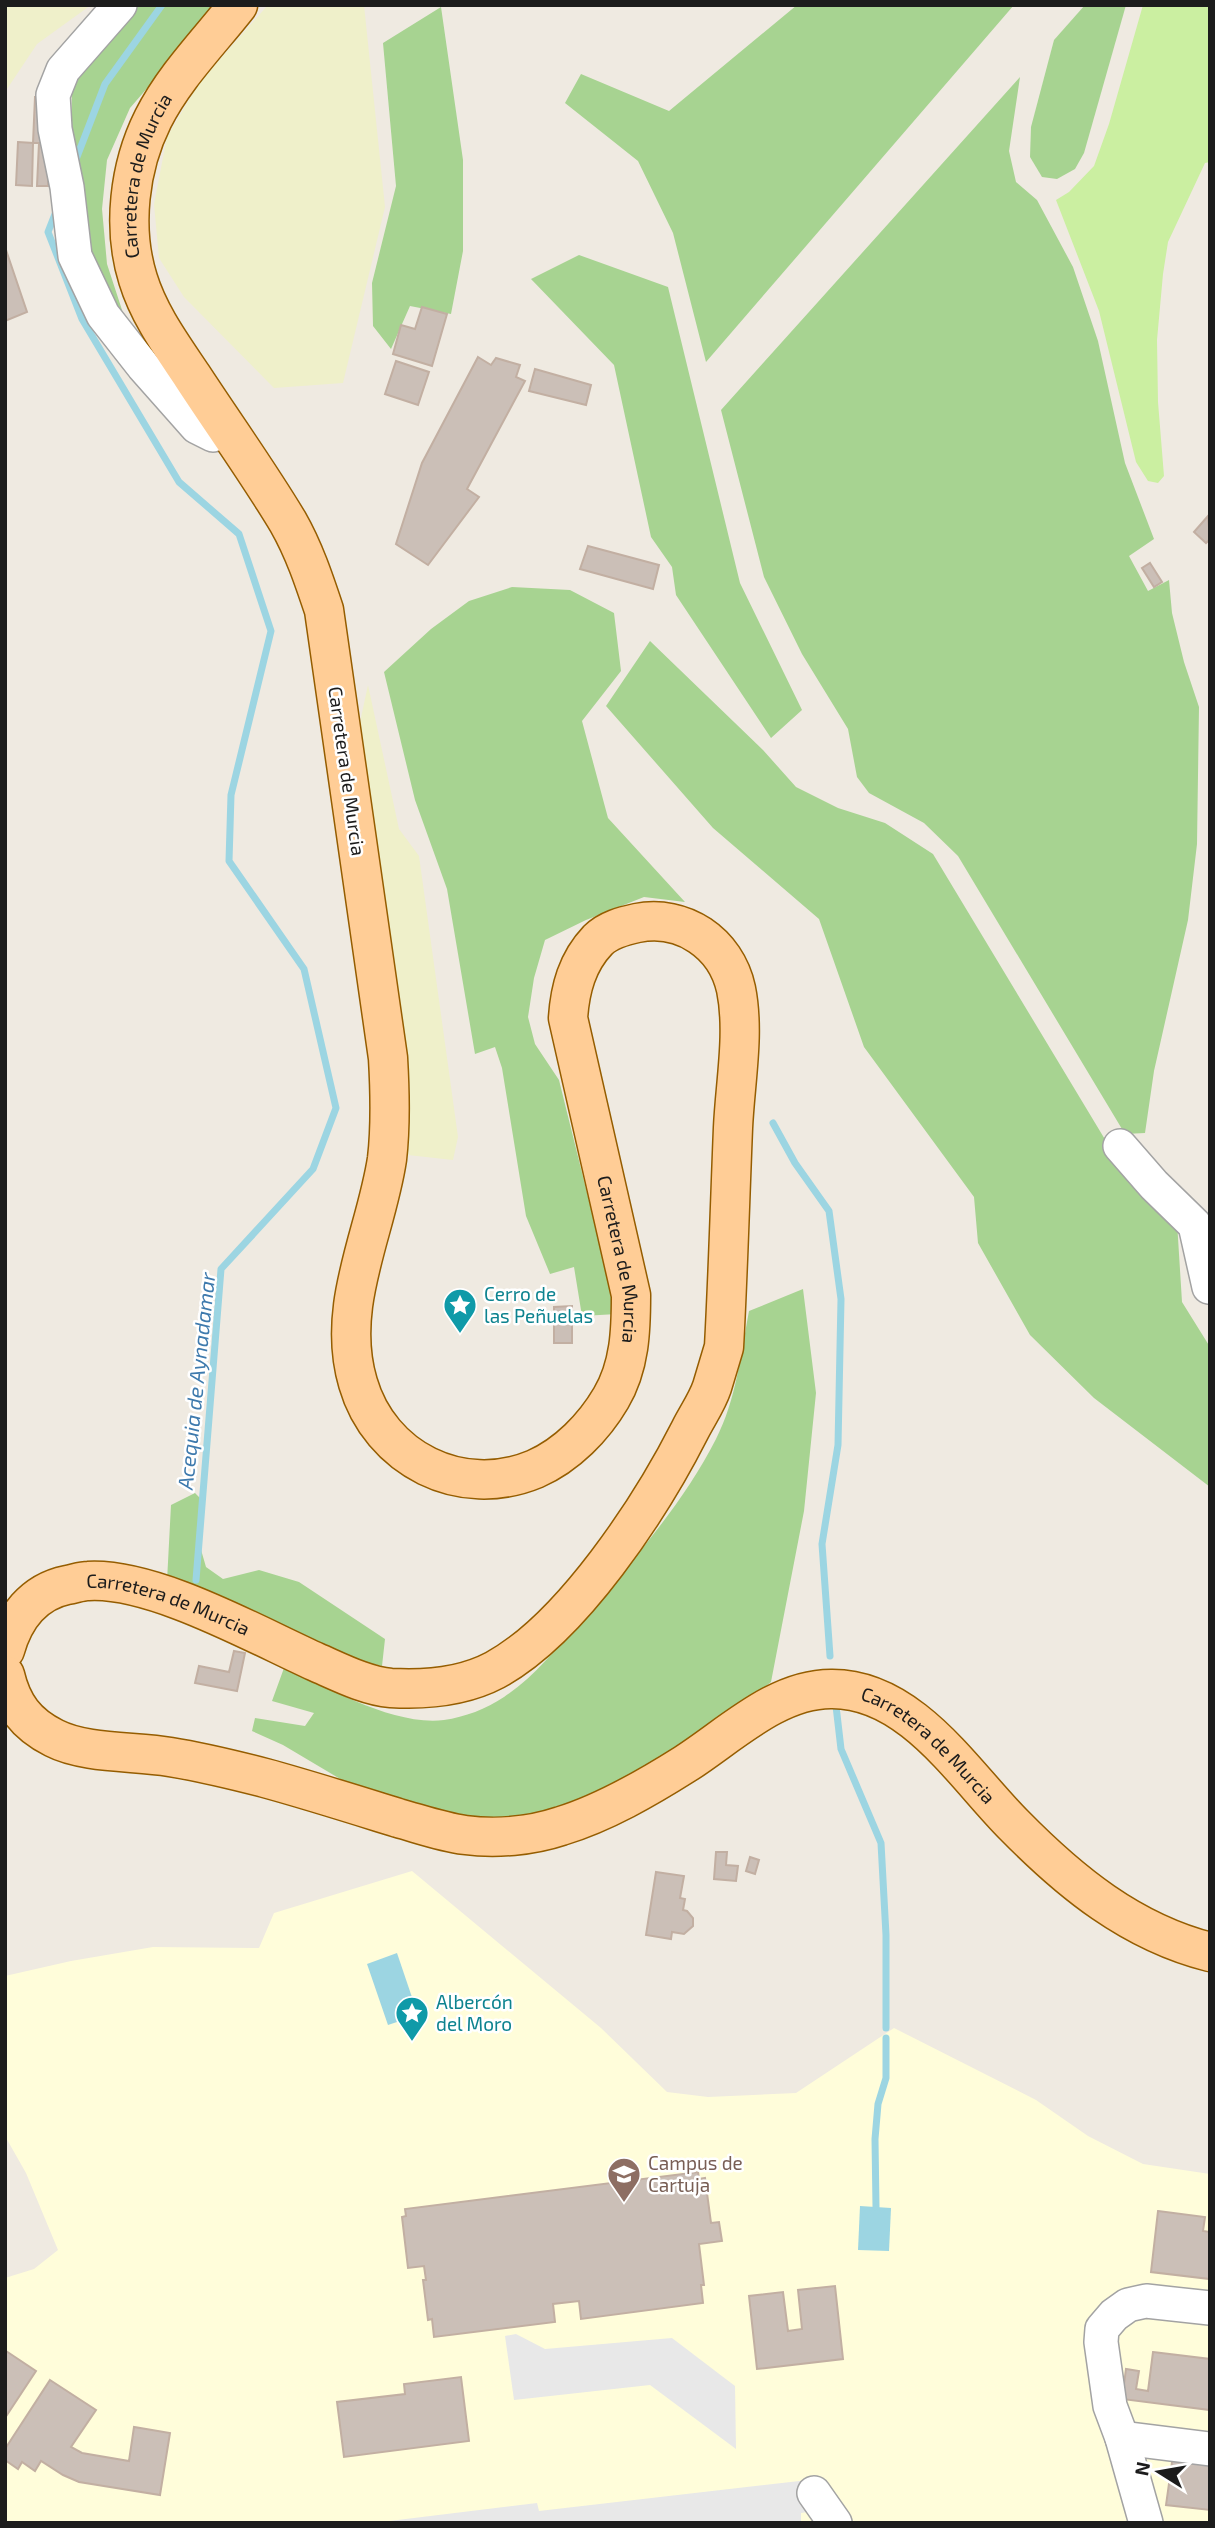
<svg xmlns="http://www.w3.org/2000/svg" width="1215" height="2528" font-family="'Exo 2',sans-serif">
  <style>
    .education { fill: #fffdda }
    .farmland { fill: #eff0ca }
    .grass { fill: #cbefa1 }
    .forest { fill: #a7d391 }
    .parking { fill: #e8e8e8 }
    .water { fill: #9cd5e2 }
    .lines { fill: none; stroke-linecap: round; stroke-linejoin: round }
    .stream { stroke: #9cd5e2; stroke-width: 7 }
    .building { fill: #cbbfb7; stroke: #c2afa2; stroke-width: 2 }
    .minor-casing { stroke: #a3a3a3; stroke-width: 36 }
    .major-casing { stroke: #955d00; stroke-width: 41 }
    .minor { stroke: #fff; stroke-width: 33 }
    .major { stroke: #ffcd96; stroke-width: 38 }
    .labels { text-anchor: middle; stroke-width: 5; stroke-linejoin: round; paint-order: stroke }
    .street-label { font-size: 19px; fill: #1c1c1c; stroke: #fff }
    .culture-label { font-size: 19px; fill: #0d838f; stroke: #fff; text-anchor: start }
    .education-label { font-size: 19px; fill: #785e54; stroke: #fff; text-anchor: start }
    .water-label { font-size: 21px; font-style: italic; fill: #3e7aad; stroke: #fff }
  </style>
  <rect width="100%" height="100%" fill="#efeae1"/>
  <polygon class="education" points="412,1871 601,2028 667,2092 708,2097 796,2093 894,2028 1036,2100 1088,2136 1143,2164 1210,2174 1210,2523 5,2523 5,2278 34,2269 58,2250 26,2173 5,2136 5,1976 71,1961 153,1947 259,1948 274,1913"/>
  <g class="farmland">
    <polygon points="5,5 91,5 37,44 5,92"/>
    <polygon points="268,5 364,5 385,207 343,383 274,388 184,297 159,258 154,204 167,137 199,83"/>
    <polygon points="368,685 399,829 419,856 458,1137 453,1160 408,1155 410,1086 357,736"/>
  </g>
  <polygon class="grass" points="1143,5 1210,5 1210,162 1205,163 1168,242 1163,274 1157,340 1158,402 1164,476 1158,483 1148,481 1136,462 1099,311 1056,200 1069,192 1094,166 1109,124"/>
  <g class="forest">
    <polygon points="131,5 219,5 130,108 107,160 102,209 107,264 123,313 177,388 92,281 71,139 72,88 81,61"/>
    <polygon points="797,5 1014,5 706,362 673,233 638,161 565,103 581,74 669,111"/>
    <polygon points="1085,5 1126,5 1084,153 1075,169 1057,179 1042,177 1030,157 1031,127 1054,40"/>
    <polygon points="441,7 463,160 463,251 451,314 410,306 391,349 373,326 372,283 396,186 383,43"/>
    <polygon points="1020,77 1009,151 1016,182 1037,200 1073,267 1098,341 1125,463 1154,539 1129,556 1148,591 1169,580 1172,613 1184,662 1199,707 1197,844 1188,920 1154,1071 1145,1133 1125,1134 958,856 924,823 869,793 857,777 848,729 802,654 764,577 721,410"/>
    <polygon points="579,255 668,287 740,583 802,710 771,738 676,595 672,567 651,537 614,365 531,279"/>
    <polygon points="512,587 570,590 614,613 621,671 582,721 608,818 685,902 644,897 586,920 545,940 534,978 528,1017 535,1044 559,1080 617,1314 582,1316 574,1267 550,1274 526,1216 502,1068 495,1047 475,1054 447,889 415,800 384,672 431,629 469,601"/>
    <polygon points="650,641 763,750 796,787 838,808 885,823 933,854 1115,1156 1177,1222 1182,1302 1210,1347 1210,1487 1094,1398 1030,1335 978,1243 974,1197 864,1047 819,919 713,828 606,706"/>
    <path d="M803,1289L816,1393L804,1511L771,1682L715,1727L636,1779L543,1817L467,1821L347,1783L283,1745L252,1731L255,1718L305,1726L314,1713L272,1701L284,1668C329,1688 393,1726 444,1720C465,1717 486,1709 504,1697C533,1678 556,1649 579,1623C628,1566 682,1506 716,1439C736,1400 741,1354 749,1311Z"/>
    <polygon points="195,1493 201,1499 197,1536 206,1567 223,1579 259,1570 299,1582 385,1639 382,1666 352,1659 167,1581 171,1505"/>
  </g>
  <g class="parking">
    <polygon points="516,2334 545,2349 672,2338 735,2386 736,2449 650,2385 514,2400 505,2336"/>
    <polygon points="817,2479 841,2502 820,2510 801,2513 801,2523 373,2523 537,2503 539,2511"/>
  </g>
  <g class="water">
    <polygon points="397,1953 418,2015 388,2025 367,1964"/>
    <polygon points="860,2206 891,2208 889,2251 858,2250"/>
  </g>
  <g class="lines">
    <g class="stream">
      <polyline points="75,162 105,84 162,5"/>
      <polyline points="57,209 48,232 82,319 179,482 239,534 271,631 231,795 229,861 304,969 336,1108 313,1169 221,1269 196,1580"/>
      <polyline points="773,1123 795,1163 829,1211 841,1299 838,1445 822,1544 830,1656"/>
      <polyline points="836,1706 841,1749 881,1843 886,1935 886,2028"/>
      <polyline points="876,2207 875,2139 878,2104 886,2078 886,2038"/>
    </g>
  </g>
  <g class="building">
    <polygon points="35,97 50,98 48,186 37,186 39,143 33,143"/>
    <polygon points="18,142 33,143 32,186 16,185"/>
    <polygon points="5,247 27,312 5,321"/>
    <polygon points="422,307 447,314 432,366 393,354 401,325 415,329"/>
    <polygon points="478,357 491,365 496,358 520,365 516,377 525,381 467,489 479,497 428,565 396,544 422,463"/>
    <polygon points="396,361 429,372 418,405 385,394"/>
    <polygon points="535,369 591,385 586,405 529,391"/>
    <polygon points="1208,516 1210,539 1206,543 1194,532"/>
    <polygon points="588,546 659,565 653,589 580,569"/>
    <polygon points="1150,563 1162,582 1154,587 1142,568"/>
    <polygon points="572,1306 572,1343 554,1343 554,1307"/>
    <polygon points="234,1651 245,1653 237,1691 195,1683 199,1666 229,1672"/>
    <polygon points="716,1852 727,1852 726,1865 738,1866 736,1881 714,1879"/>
    <polygon points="750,1857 759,1860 755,1874 746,1871"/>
    <polygon points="656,1872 684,1876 680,1898 685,1899 683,1910 687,1911 693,1918 693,1926 684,1934 672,1932 671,1939 646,1935"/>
    <polygon points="698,2172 699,2179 705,2178 711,2223 719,2222 722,2241 699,2244 704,2285 701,2285 703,2303 581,2319 579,2301 553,2304 555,2322 434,2337 432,2319 428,2320 423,2280 426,2280 424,2266 408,2268 402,2217 406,2216 405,2209"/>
    <polygon points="1158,2211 1205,2217 1203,2231 1210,2232 1210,2279 1151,2272"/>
    <polygon points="835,2286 843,2359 757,2369 749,2296 783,2292 788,2331 802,2329 798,2290"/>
    <polygon points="6,2351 36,2371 5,2418 5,2352"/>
    <polygon points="1153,2352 1210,2359 1210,2410 1122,2399 1126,2369 1139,2371 1136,2389 1148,2391"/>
    <polygon points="461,2377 469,2441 344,2457 337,2402 405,2394 404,2384"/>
    <polygon points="50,2380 96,2410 71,2447 82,2453 129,2461 134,2427 170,2433 160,2495 79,2482 63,2475 41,2461 35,2471 22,2462 18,2469 5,2460 5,2449"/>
    <polygon points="1173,2455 1210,2460 1210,2510 1166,2505"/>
  </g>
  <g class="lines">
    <defs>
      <g id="minor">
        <polyline points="120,5 63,70 53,95 55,129 67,187 75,256 103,315 143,366 197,427 213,435 227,430"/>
        <polyline points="1120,1146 1154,1185 1195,1225 1209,1287"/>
        <polyline points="1122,2438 1210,2449"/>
        <polyline points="814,2493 835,2523"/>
        <polyline points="1146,2523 1122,2438 1110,2406 1101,2342 1102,2329 1114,2315 1128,2305 1146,2301 1210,2308"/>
      </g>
      <g id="major">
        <path id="s1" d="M5,1650C14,1618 33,1592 67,1585C74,1584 81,1581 88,1581C153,1577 256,1635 316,1662C339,1672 366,1686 391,1688C426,1690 463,1687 495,1670C572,1628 651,1507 690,1430C697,1416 707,1402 712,1387C716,1374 720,1360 724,1347C728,1274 730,1201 733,1128C735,1083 745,1033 736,989C726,943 683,914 637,923C623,926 608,930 598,940C577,962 570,989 568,1018L631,1295C631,1330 630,1366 611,1398C594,1427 567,1455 535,1469C461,1500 380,1459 358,1383C335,1306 376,1233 387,1159C391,1125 390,1092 388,1058L324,610C314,580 304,550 288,522C258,472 224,425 192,376C172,346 149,315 138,279C122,228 129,167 153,119C174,77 209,42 238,5"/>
        <path id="s2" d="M5,1675C12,1705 26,1724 54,1738C85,1754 135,1751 170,1757C201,1762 234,1770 265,1778C309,1790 353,1804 398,1818C420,1824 442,1832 465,1835C496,1839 531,1836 561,1826C604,1813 647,1788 685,1764C729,1736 776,1689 831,1689C911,1688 964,1775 1014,1825C1070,1882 1131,1932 1210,1952"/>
      </g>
    </defs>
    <use href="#minor" class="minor-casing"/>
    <use href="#major" class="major-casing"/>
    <use href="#minor" class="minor"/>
    <use href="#major" class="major"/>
  </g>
  <defs>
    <symbol id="sight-pin" viewBox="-11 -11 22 30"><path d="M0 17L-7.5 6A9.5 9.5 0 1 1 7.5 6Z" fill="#0f9aa8" stroke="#fff"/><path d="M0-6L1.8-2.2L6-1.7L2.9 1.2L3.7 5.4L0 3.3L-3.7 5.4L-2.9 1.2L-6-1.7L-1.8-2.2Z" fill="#fff"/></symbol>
    <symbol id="university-pin" viewBox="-11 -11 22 30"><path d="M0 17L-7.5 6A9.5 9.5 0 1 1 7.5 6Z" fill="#8d6e63" stroke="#fff"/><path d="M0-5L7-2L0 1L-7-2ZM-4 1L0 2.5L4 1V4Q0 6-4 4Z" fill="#fff"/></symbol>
  </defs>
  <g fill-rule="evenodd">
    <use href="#sight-pin" x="441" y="1286" width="38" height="52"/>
    <use href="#sight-pin" x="393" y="1994" width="38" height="52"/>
    <use href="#university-pin" x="605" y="2155" width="38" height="52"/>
  </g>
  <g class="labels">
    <g class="street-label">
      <text dy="7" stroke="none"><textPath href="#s1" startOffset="3558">Carretera de Murcia</textPath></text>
      <text transform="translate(347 771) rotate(82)" y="7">Carretera de Murcia</text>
      <text dy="7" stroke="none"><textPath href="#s1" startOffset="1816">Carretera de Murcia</textPath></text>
      <text dy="7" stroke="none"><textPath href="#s1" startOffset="200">Carretera de Murcia</textPath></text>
      <text dy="7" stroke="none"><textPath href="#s2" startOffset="1026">Carretera de Murcia</textPath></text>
    </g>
    <g class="culture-label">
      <text x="484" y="1301">Cerro de<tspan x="484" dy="22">las Peñuelas</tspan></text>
      <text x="436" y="2009">Albercón<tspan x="436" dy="22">del Moro</tspan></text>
    </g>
    <g class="education-label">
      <text x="648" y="2170">Campus de<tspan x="648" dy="22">Cartuja</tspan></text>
    </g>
    <g class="water-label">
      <text transform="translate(197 1381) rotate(-84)" y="7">Acequia de Aynadamar</text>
    </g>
  </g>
  <rect width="1215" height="2528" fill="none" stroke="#1c1c1c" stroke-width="14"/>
  <g transform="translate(1159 2472) rotate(281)" stroke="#ffffff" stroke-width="5" paint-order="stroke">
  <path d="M0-5L12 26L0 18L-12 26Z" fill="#1c1c1c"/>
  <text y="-10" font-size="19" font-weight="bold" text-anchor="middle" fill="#1c1c1c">N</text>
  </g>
</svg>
